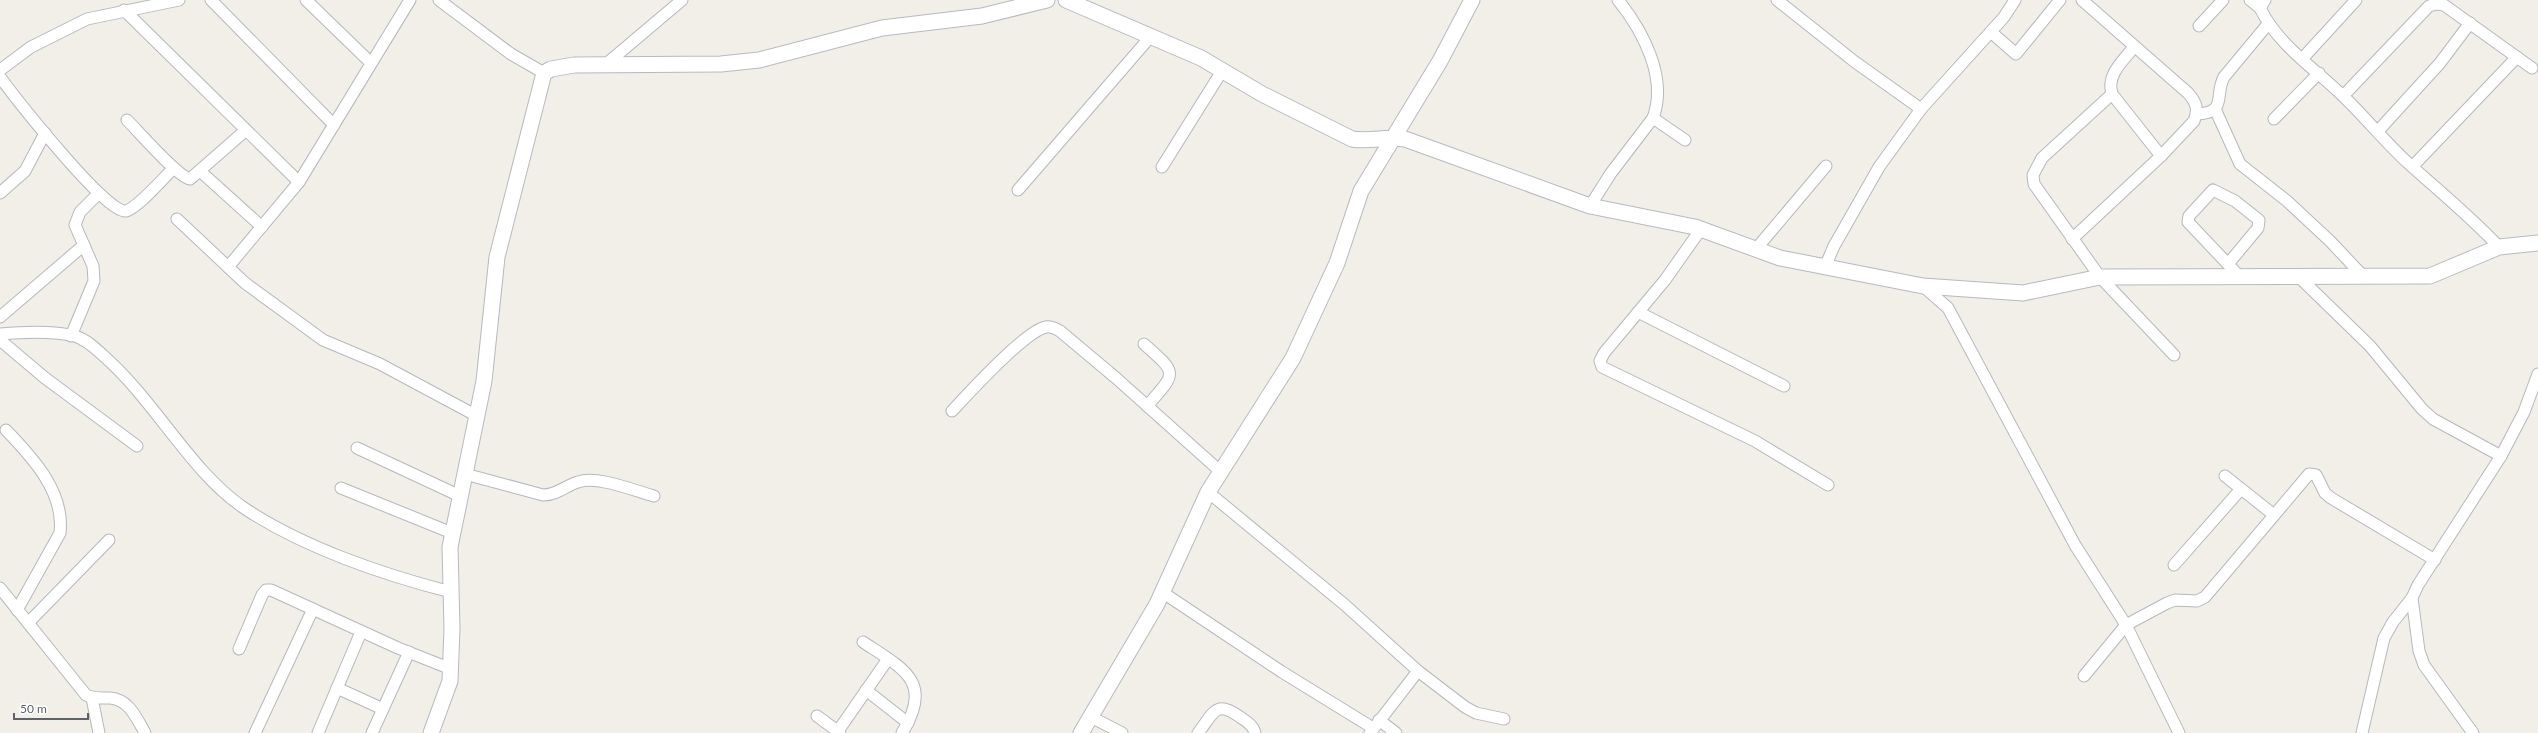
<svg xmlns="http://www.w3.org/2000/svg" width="2538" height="733" font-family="Lato,sans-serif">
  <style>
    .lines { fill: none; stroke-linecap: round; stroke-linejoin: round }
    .street-casing { stroke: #b5b8bc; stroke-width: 13 }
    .secondary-casing { stroke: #b6babf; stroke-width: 17 }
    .street { stroke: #fff; stroke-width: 11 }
    .secondary { stroke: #fff; stroke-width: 15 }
  </style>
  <rect width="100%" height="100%" fill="#f1efe8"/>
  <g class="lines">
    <defs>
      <g id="street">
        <polyline points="211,0 334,125"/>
        <polyline points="306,0 371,63"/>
        <polyline points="439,0 511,54 544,73"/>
        <polyline points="1777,0 1855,62 1921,109"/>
        <polyline points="2250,0 2260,8"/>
        <path d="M2265,0L2260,8C2278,45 2314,68 2343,96C2365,117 2385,142 2408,163C2439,191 2471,217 2499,247"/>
        <polyline points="124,10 299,182"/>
        <polyline points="2199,26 2223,0"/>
        <polyline points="1991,32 2016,54 2060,0"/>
        <path d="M2134,47C2123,61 2106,75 2112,94L2161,156"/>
        <polyline points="2302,59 2356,0"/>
        <polyline points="605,65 682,0"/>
        <polyline points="0,70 31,47 87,19 179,0"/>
        <path d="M0,77C14,96 108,216 126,211C139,207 163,178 174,168"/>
        <polyline points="2112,94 2042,158 2033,175 2034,184 2100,277 2174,355"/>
        <polyline points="2343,96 2429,6 2437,4 2444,5 2532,68"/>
        <polyline points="2215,109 2240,164 2287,201 2330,241 2362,275"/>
        <path d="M2197,114C2228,113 2214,95 2224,77L2268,24"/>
        <polyline points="1653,118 1685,140"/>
        <polyline points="2274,119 2319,73"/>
        <path d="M127,120C139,132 177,176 190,179L246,130"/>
        <polyline points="2378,131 2440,63 2470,23"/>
        <polyline points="2413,166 2517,57"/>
        <polyline points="1162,167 1222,71"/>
        <polyline points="200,171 262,227"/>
        <polyline points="1018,190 1151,36"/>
        <polyline points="0,193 25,171 45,133"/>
        <path d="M1590,206L1611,173L1653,118C1668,78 1643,31 1618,0"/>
        <polyline points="177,219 245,283 323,340 380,364 477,416"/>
        <polyline points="1701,229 1665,280 1604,353 1600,361 1602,367 1755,441 1828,485"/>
        <path d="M2072,239L2161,156L2194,121C2199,109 2196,102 2188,93L2082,0"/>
        <polyline points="1756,249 1826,166"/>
        <polyline points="2228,264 2258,228 2259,220 2235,201 2213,190 2189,216 2188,222 2241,278"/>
        <polyline points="228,267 299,182 410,0"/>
        <polyline points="1825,267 1834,246 1879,167 1921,109 2004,17 2015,0"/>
        <polyline points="2300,278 2370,346 2422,409 2433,419 2501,456"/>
        <polyline points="1923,286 1948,308 2075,545 2126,625 2179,733"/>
        <polyline points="1638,312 1784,386"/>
        <polyline points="0,317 84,245"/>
        <path d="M0,334C22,332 55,331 75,336C88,340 98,351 107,359C156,403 192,473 244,508C302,547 384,575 451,592"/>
        <polyline points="71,336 94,281 93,266 75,225 80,212 98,194"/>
        <polyline points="0,340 45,378 137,446"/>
        <path d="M1144,344C1178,374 1177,372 1147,406"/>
        <path d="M952,411C968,394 1025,331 1046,327C1051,326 1056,329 1060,331L1116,378L1221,472"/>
        <path d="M6,430C32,457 65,492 60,533L17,610"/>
        <polyline points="357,448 460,496"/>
        <path d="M465,474L543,495C557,495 565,486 578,482C597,475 635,491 654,496"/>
        <polyline points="2225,476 2274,515"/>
        <polyline points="341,488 452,533"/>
        <polyline points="1208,492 1345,605 1418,671 1465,707 1476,713 1504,719"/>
        <polyline points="2174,565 2241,489"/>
        <path d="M0,588L86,695C94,699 101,698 110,698C129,699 137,719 145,733"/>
        <polyline points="1162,592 1282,672 1373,728"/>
        <polyline points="28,623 109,540"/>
        <path d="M863,642C904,669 934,682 902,733"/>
        <polyline points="239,649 262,595 266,590 271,590 398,648 451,669"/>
        <polyline points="2084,676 2126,625 2167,603 2175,600 2197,601 2205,597 2309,474 2316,475 2325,493 2331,498 2435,560"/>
        <polyline points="337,688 383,709"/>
        <polyline points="866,690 908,723"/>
        <polyline points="92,698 99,733"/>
        <polyline points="817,716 840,733"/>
        <polyline points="1091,717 1122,733"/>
        <polyline points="1379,720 1396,733"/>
        <polyline points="838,731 888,659"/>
        <polyline points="255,733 313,609"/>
        <polyline points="318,733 361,632"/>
        <polyline points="372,733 409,652"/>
        <path d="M1198,733C1214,713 1215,699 1240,717C1247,722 1253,725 1255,733"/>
        <polyline points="1370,733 1418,671"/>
        <polyline points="2362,733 2384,638 2393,622 2412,598"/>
        <polyline points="2473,733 2424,665 2419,651 2412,598 2418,585 2501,456 2524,412 2538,374"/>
      </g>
      <g id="secondary">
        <path d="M1066,0L1201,58L1262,94L1352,139C1371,142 1387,136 1405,139L1590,206L1695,227L1780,258L1923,286L2023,293L2100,277L2430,276L2499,247L2538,243"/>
        <polyline points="431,733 450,681 452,628 450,547 484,381 497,257 544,73 551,69 574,65 721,64 759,60 882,28 982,16 1047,0"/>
        <polyline points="1081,733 1157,604 1208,492 1293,358 1337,263 1361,191 1440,61 1472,0"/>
      </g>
    </defs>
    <use href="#street" class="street-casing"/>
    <use href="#secondary" class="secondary-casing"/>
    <use href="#street" class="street"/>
    <use href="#secondary" class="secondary"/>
  </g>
  <path d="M14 713v6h74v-6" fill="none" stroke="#5f6368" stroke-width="2"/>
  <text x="20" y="713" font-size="12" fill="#5f6368" stroke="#ffffff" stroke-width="3" paint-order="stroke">50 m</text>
</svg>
